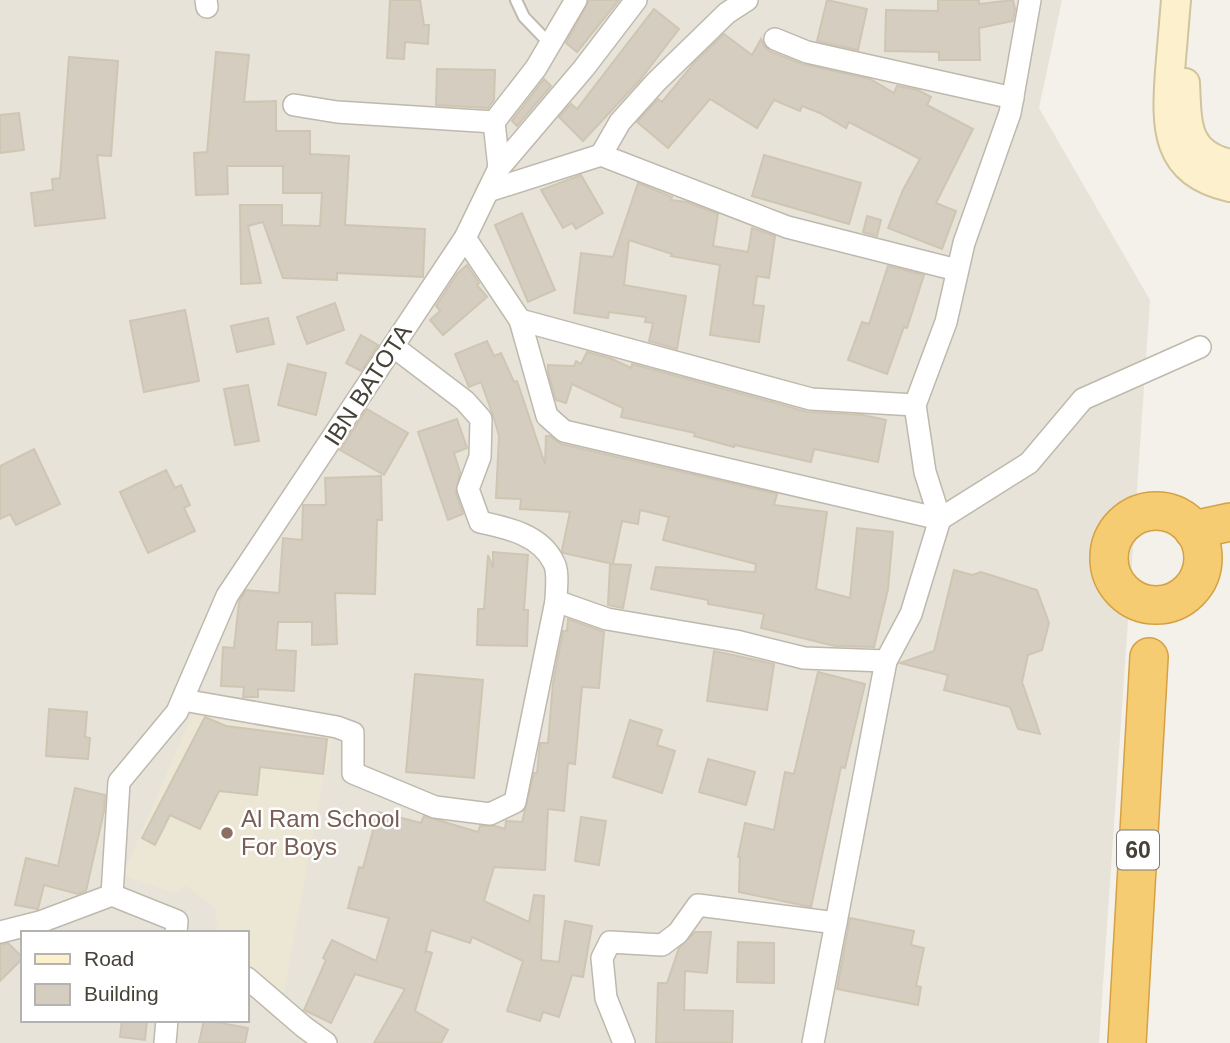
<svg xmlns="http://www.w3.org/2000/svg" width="1230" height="1043" font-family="Helvetica,sans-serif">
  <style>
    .residential { fill: #e7e3d8; fill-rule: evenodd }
    .education { fill: #ece6d4 }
    .building { fill: #d5cdc0; stroke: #cfc5b3; stroke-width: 2 }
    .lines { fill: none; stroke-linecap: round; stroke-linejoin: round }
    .lane-casing { stroke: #bfb9ad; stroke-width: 14 }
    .street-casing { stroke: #bfb9ad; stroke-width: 24 }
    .secondary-casing { stroke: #d1c49c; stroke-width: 32 }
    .highway-casing { stroke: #d5a143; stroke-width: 40 }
    .lane { stroke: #fff; stroke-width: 10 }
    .street { stroke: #fff; stroke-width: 21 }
    .secondary { stroke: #fcf1cc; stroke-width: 28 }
    .highway { stroke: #f6cc73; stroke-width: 37 }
    .education-dot { fill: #8d6e63; stroke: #fff; stroke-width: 2.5 }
    .labels { text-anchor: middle; stroke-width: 5; stroke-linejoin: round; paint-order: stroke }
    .shield { fill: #fff; stroke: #7e7b74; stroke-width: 2 }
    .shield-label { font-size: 23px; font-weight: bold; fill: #474238 }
    .street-label { font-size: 24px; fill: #474238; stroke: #fff }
    .education-label { font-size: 24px; fill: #785e54; stroke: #fff; text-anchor: start }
  </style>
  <rect width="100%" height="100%" fill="#f4f1ea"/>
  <path class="residential" d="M0,0H1062L1039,108L1150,300L1099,1043H0ZM23,933H247V1020H23Z"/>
  <polygon class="education" points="192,715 333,740 321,790 284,993 247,963 247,933 217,933 216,908 186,886 175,893 123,875"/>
  <g class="building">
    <polygon points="390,0 420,0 424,25 429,25 428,44 405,42 404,59 387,58"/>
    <polygon points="589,0 619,0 577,52 566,43"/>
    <polygon points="827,0 867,9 858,50 817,41"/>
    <polygon points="938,0 979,0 979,4 1013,0 1015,9 1013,21 979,28 980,60 939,60 939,52 885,51 886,10 938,11"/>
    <polygon points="654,9 679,29 639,81 583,141 559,117 571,104 577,109"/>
    <polygon points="724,34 752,55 761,39 764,46 769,51 802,64 870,79 894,93 897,86 918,90 931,97 927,105 973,129 936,203 956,211 942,249 888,228 903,190 920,159 849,122 846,128 820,113 802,106 800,111 774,100 757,128 710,99 668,148 637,122 658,99 662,102 694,63"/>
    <polygon points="216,52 249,55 244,102 276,101 276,131 310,131 310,154 349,156 345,225 425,229 423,277 337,273 337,280 283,278 263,222 248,226 261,283 241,284 240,205 282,205 282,225 320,226 322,193 283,193 283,166 227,166 228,194 196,195 194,153 207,152"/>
    <polygon points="69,57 118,61 111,156 97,155 105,218 35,226 31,193 53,190 52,179 60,178"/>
    <polygon points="437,69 495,70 494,100 488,108 436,105"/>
    <polygon points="544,79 551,86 517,126 512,121"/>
    <polygon points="19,113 24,150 0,153 0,115"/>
    <polygon points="764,155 861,183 849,224 752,196"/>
    <polygon points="581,175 603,213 576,229 572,223 563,228 541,190"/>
    <polygon points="638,183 672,197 671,200 687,202 718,214 713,246 748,252 752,228 775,236 769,278 757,276 753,305 764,306 759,342 710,335 720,265 671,256 672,254 629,240 624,285 686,296 677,349 649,341 653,323 645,322 646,317 609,312 608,318 574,313 581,253 613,257"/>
    <polygon points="522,213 555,290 528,302 495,225"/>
    <polygon points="867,216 881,220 877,236 863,232"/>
    <polygon points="467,265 479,283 477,285 487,297 443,335 430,320 440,311 436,306 457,274"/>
    <polygon points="888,266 924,275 907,328 904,327 887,374 848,360 862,322 869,324"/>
    <polygon points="335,303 344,330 307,344 297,317"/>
    <polygon points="185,310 199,381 144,392 130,321"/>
    <polygon points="268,318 274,344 237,352 231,326"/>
    <polygon points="361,335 378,345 361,371 346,363"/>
    <polygon points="487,341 494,356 501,353 514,382 517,381 545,464 546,436 550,436 561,444 777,494 774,505 827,512 816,589 850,598 857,528 893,532 888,589 874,647 835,646 761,628 764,614 708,604 708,600 651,589 656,567 755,572 756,564 663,540 669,517 640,510 638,524 622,521 613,564 563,553 562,550 570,512 520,509 521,499 496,498 499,436 494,418 481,382 469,387 455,354"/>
    <polygon points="587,352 610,358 631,368 632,364 808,412 863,415 886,420 878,462 814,449 811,462 735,445 734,447 694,436 695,433 621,417 623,408 572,384 566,403 556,400 548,372 548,365 574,366 576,361 581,364"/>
    <polygon points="288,364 326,373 316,415 278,405"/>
    <polygon points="248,385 259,441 235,445 224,389"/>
    <polygon points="367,409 408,433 384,475 340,450"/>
    <polygon points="457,419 467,448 454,453 460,472 456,493 463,514 448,520 418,432"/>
    <polygon points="34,449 60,504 16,525 10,514 0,519 0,466"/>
    <polygon points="166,470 175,488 181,485 190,505 184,508 195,531 148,553 120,492"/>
    <polygon points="381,476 382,520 377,520 375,594 335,593 337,644 312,645 312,622 278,622 276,650 296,651 294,691 258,689 258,697 243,697 244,687 221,686 223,647 234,648 239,602 246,590 279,593 283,538 302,540 303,505 326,505 325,478"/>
    <polygon points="493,552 528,555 524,610 528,610 527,646 477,645 478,609 484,609 488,555 493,568"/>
    <polygon points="610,564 631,565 623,608 608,605"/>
    <polygon points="954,570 972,575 981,572 1037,590 1049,623 1042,650 1028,655 1022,682 1040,734 1018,729 1010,707 944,690 948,675 900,663 934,651"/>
    <polygon points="568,619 604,632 599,688 582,687 575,764 568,763 564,811 548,809 545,870 494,867 484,901 529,922 534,895 544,896 541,960 559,962 565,921 592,926 583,977 572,975 559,1017 543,1012 540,1021 507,1011 523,961 472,937 470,943 431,930 425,954 426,951 432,953 415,1011 448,1030 441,1043 374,1043 405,989 355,974 331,1023 304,1010 326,960 323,958 332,940 376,961 389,918 348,908 359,867 363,868 378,812 421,823 424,816 478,832 480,826 495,826 505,829 506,821 522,822 534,773 537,773 540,743 548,743 553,683 563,631 567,631"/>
    <polygon points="714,651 774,664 767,710 707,701"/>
    <polygon points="818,672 865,684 845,768 841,767 811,907 739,892 740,857 738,857 745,823 774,830 785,772 794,774"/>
    <polygon points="415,674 483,680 474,778 406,772"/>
    <polygon points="49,709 87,712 85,737 90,738 88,759 46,756"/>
    <polygon points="205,717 226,726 327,739 323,774 260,767 257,795 219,791 200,829 170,815 155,845 142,838"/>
    <polygon points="630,720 662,730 657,745 675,751 662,793 613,777"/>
    <polygon points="708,759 755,772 746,805 699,792"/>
    <polygon points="75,788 105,795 104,811 86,891 78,894 44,885 38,909 15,905 26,858 58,866"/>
    <polygon points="581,817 606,821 599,865 575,861"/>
    <polygon points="850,918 914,931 911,945 924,948 916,986 921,987 918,1005 837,989"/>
    <polygon points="695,932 711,932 707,973 685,971 684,1010 733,1011 732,1043 656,1043 658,983 667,983 679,948"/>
    <polygon points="738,942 774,943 774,983 737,982"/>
    <polygon points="8,943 23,958 0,981 0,945"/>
    <polygon points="122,1020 147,1020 145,1040 120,1037"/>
    <polygon points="204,1020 248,1028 245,1043 199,1043"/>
  </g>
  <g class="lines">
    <defs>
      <polyline id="lane" points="516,0 524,17 549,43"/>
      <g id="street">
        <polyline points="206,0 207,7"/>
        <polyline points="775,39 807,52 1013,98"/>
        <polyline points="294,105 337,112 494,122"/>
        <polyline points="601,155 620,122 656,82 727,13 747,0"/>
        <polyline points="499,168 494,122 536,68 576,0"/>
        <polyline points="488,191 601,155 787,227 957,270"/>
        <polyline points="465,238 520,320 547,416 564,431 940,519 1029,463 1083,399 1200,347"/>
        <polyline points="520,320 811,399 915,405"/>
        <path d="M394,347L465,401L481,419L480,457L468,489L480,522C508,528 541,535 554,563C559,573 556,590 556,601L607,619L736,641L804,658L886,661"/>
        <polyline points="183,700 337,727 353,733 353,773 435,807 490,814 515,802 556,601"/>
        <polyline points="112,895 119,782 177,712 227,596 465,238 499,168 584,68 636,0"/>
        <polyline points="0,932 40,922 112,895 177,921 176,933"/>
        <polyline points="247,978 304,1027 326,1043"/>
        <polyline points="165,1043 167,1020"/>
        <polyline points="624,1043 606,998 602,958 610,942 662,945 678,933 698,905 836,923"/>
        <polyline points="813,1043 886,661 911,614 940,519 925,472 915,405 946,322 964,243 1010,113 1030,0"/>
      </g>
      <g id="secondary">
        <path d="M1176,0C1174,24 1172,48 1170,71C1166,127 1165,173 1230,187"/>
        <path d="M1185,83C1187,122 1184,154 1230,164"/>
      </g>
      <g id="highway">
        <circle cx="1156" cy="558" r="47"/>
        <polyline points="1193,530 1230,522"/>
        <polyline points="1127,1043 1149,657"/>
      </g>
    </defs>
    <use href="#lane" class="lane-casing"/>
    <use href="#street" class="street-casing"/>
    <use href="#secondary" class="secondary-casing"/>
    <use href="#highway" class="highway-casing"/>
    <use href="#lane" class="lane"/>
    <use href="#street" class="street"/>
    <use href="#secondary" class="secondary"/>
    <use href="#highway" class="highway"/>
  </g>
  <circle class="education-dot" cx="227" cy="833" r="7"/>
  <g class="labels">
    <rect class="shield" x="1117" y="830.5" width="42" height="39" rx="5"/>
    <g class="shield-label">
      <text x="1138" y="858">60</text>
    </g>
    <g class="street-label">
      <text transform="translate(368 385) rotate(-57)" y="8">IBN BATOTA</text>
    </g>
    <g class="education-label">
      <text x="241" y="827">Al Ram School<tspan x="241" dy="28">For Boys</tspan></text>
    </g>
  </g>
  <rect x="21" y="931" width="228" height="91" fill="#ffffff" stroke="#b5b3af" stroke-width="2"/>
  <rect x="35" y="954" width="35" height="10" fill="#fcf1cc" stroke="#b5b3af" stroke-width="2"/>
  <text x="84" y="966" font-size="21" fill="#474238">Road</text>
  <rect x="35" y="984" width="35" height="21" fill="#d5cdc0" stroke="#b5b3af" stroke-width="2"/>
  <text x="84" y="1001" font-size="21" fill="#474238">Building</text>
</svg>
